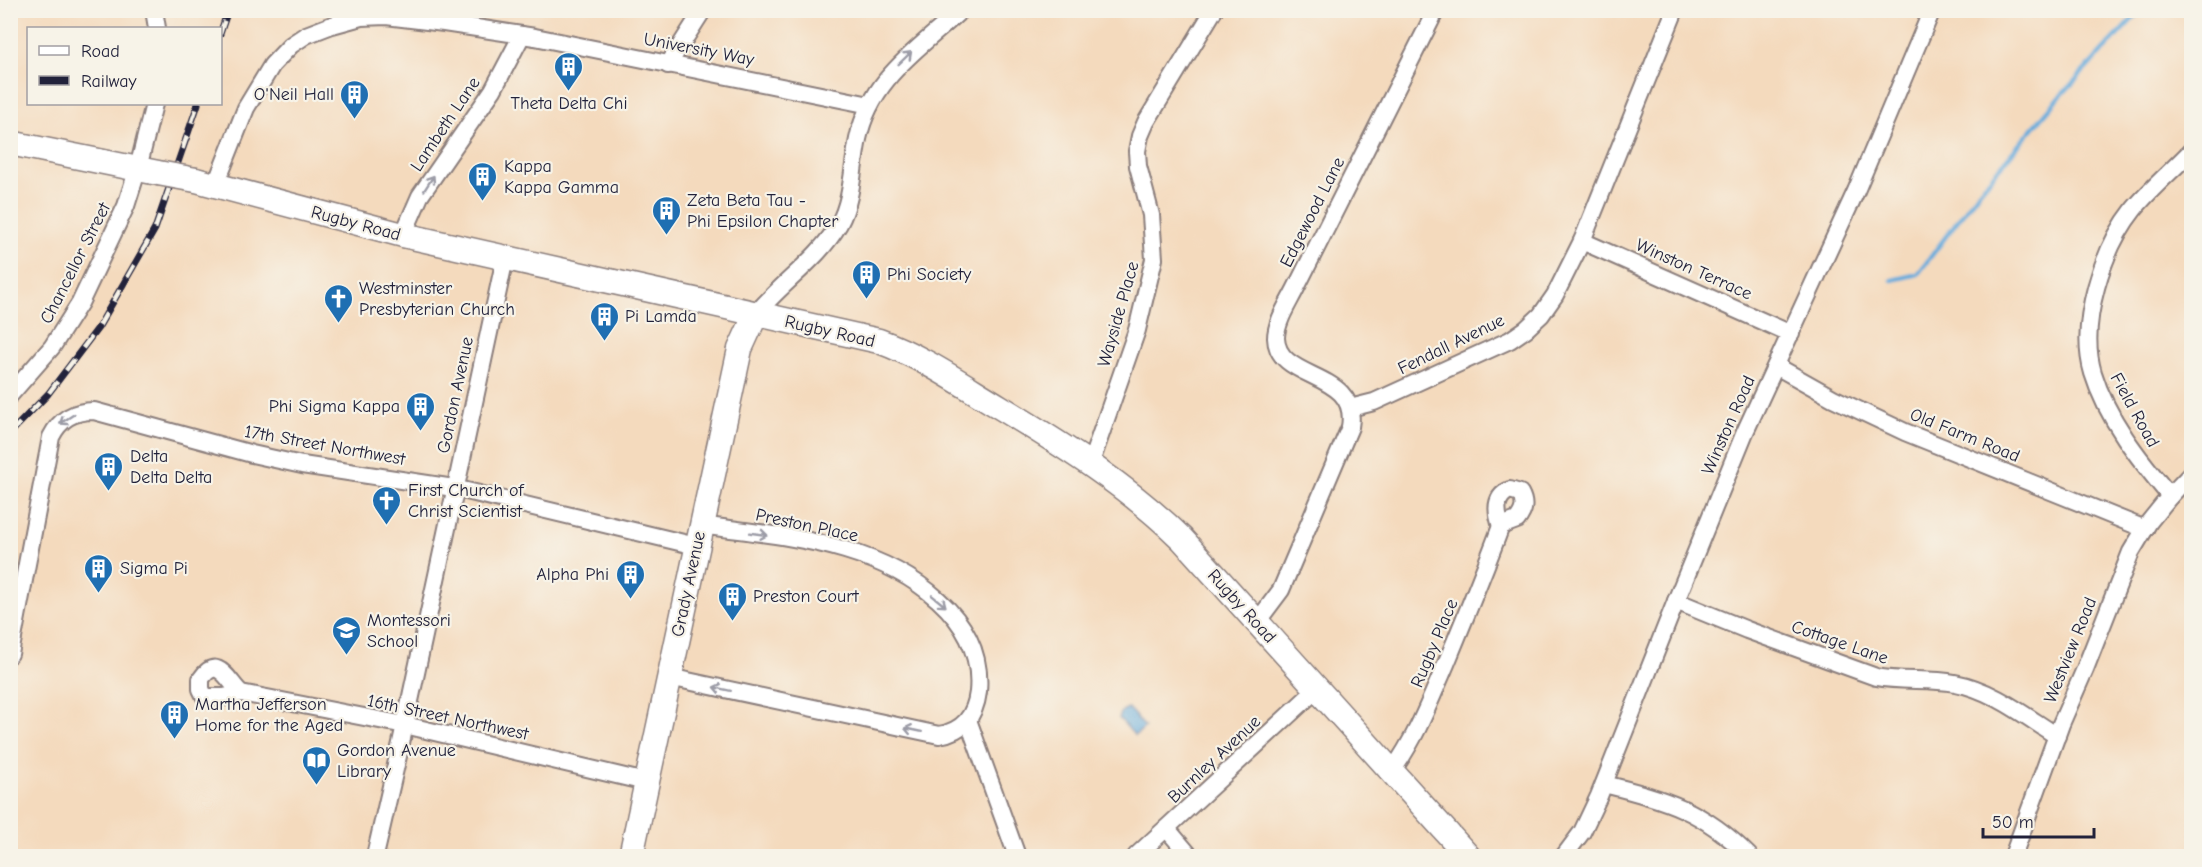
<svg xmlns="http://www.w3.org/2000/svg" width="2202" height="867" font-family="'Comic Neue',sans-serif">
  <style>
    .water { fill: #66abdc; stroke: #44668c; stroke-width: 1.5 }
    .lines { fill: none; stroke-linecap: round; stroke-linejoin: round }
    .stream { stroke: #66abdc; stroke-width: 4.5 }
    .street-casing { stroke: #8b7e7c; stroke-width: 20 }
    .secondary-casing { stroke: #8b7e7c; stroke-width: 27 }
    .street { stroke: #fff; stroke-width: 16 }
    .secondary { stroke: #fff; stroke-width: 24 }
    .rail-casing { stroke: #22223b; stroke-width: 7 }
    .rail { stroke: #f7f3e8; stroke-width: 4.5; stroke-dasharray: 14; stroke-linecap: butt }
    .secondary-bridge-casing { stroke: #8b7e7c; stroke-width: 27; stroke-linecap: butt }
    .secondary-bridge { stroke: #fff; stroke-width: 24 }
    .oneway { stroke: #9c9ca7 }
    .labels { text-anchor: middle; stroke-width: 4.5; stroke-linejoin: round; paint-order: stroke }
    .street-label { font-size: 18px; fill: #22223b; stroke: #f7f3e8 }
    .poi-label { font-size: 18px; fill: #22223b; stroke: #f7f3e8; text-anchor: start }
  </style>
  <rect width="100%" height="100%" fill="#f7f3e8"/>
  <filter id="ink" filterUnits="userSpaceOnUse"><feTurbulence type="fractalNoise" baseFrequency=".0167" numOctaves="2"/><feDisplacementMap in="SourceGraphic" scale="12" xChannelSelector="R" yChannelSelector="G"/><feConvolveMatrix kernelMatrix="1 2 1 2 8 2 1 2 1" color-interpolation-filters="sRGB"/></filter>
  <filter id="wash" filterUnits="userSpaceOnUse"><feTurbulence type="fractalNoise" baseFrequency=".008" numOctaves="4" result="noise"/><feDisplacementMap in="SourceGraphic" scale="24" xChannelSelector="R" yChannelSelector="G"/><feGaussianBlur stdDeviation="1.35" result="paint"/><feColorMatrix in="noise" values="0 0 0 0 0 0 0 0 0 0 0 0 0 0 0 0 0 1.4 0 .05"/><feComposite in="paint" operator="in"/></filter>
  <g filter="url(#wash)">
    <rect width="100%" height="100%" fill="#f4dabd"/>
    <polygon class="water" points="1128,708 1145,727 1135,736 1119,718 1122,711"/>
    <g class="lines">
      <polyline class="stream" points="1892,280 1918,274 1978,193 2056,101 2141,10"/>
    </g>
  </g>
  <g filter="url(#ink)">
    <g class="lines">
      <defs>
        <g id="street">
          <polyline points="154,10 157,28"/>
          <polyline points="668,65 703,10"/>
          <polyline points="216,184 246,108 272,65 291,45 306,35 332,25 361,17 386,16 444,23 535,37 870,105"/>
          <polyline points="403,235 420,196 493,90 522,35"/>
          <polyline points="1582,241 1791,334"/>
          <path d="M756,314C782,282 818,260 839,224C853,199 852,167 858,139C871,78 918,50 961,10"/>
          <polyline points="1776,366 1833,398 1905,432 2145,529"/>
          <polyline points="10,395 52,347 80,303 126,206 138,168 154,104"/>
          <polyline points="1350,408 1374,402 1510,340 1526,329 1541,315 1555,295 1582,241 1675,10"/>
          <polyline points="1090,465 1137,330 1154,259 1151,215 1138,166 1137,151 1140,136 1146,122 1214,10"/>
          <path d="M1510,490L1520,493C1526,504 1524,511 1517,520L1501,526C1496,512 1494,497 1510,490Z"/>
          <path d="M2170,496C2139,459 2107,419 2093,373C2078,323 2103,248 2134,209C2151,188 2173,170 2192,150"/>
          <path d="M1676,601L1747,630L1876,677C1902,682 1929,678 1955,683C1993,690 2025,716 2057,736"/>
          <path d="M1257,622L1281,590L1350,427C1360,370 1277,382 1276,338C1276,322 1288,304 1295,290L1436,10"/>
          <path d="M10,654L51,437C60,419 73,411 94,411L252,454L302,465L454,488L696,546"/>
          <path d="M669,677L939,735C963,731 975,716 978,692C985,616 909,569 845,550C799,536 749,532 701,525"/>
          <path d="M241,693L224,697H205L201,689V679C218,653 229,683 241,693L405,725L646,782"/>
          <polyline points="968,720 1017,856"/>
          <path d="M1392,771C1416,738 1430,701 1446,664C1465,618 1484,572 1501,526"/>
          <path d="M1604,784C1665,799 1703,810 1749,856"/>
          <polyline points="1167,829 1190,856"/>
          <polyline points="375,856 401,743 505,258"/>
          <polyline points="1136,856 1317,689"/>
          <polyline points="1564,856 1582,832 1599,796 1676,601 1745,432 1856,191 1932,10"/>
          <polyline points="2013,856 2061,724 2085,669 2131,552 2149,522 2170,496 2192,473"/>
        </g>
        <g id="secondary">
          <polyline points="10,143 158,173"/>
          <path d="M196,180L403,235L879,341C923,357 960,383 1000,407C1064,446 1128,486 1182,539L1468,856"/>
          <polyline points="631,856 740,349 756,314"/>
        </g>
      </defs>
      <use href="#street" class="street-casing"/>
      <use href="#secondary" class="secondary-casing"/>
      <use href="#street" class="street"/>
      <use href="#secondary" class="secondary"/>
      <defs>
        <g id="rail">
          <polyline points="220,34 228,10"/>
          <polyline points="10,433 48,394 98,328 155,229 198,104"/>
        </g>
      </defs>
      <use href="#rail" class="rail-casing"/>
      <use href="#rail" class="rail"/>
      <defs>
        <polyline id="secondary-bridge" points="158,173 196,180"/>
      </defs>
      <use href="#secondary-bridge" class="secondary-bridge-casing"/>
      <use href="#secondary-bridge" class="secondary-bridge"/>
    </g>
    <defs><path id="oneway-shaft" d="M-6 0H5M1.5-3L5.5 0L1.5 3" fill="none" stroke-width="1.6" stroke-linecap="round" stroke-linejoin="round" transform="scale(1.5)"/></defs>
    <g class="oneway">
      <use href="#oneway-shaft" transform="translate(905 58) rotate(-44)"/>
      <use href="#oneway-shaft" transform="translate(429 183) rotate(-57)"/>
      <use href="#oneway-shaft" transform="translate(67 419) rotate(147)"/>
      <use href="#oneway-shaft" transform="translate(759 534) rotate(8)"/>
      <use href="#oneway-shaft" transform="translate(939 601) rotate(39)"/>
      <use href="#oneway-shaft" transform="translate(722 689) rotate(-168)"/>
      <use href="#oneway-shaft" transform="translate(913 730) rotate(-168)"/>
    </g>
  </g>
  <defs>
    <symbol id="building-pin" viewBox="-11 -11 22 30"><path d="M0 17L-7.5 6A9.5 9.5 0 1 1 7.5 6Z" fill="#1f6fb2" stroke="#f7f3e8"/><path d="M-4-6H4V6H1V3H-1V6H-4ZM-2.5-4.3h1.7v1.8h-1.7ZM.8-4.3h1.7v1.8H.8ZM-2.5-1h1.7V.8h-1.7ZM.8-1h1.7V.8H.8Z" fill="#fff"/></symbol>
    <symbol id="church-pin" viewBox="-11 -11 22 30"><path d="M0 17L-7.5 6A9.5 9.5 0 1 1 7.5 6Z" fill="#1f6fb2" stroke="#f7f3e8"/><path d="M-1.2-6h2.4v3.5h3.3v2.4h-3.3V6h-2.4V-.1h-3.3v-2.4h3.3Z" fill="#fff"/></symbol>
    <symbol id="school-pin" viewBox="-11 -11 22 30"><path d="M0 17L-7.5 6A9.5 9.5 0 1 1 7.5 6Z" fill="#1f6fb2" stroke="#f7f3e8"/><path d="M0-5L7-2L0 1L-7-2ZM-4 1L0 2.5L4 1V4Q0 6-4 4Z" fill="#fff"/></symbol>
    <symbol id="library-pin" viewBox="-11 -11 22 30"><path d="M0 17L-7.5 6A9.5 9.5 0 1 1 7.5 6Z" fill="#1f6fb2" stroke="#f7f3e8"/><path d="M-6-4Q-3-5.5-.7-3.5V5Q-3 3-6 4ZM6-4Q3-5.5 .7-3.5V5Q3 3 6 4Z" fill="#fff"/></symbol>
  </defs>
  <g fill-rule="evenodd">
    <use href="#building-pin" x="552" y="50" width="33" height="45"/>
    <use href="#building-pin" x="338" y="78" width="33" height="45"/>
    <use href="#building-pin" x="466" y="160" width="33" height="45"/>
    <use href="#building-pin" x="650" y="194" width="33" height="45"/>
    <use href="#building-pin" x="850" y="258" width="33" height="45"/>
    <use href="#church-pin" x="322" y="282" width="33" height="45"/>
    <use href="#building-pin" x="588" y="300" width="33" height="45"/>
    <use href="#building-pin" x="404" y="390" width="33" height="45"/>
    <use href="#building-pin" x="92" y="450" width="33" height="45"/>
    <use href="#church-pin" x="370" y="484" width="33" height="45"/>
    <use href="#building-pin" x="82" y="552" width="33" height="45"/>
    <use href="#building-pin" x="614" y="558" width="33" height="45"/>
    <use href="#building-pin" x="716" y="580" width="33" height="45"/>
    <use href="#school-pin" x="330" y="614" width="33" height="45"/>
    <use href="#building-pin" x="158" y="698" width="33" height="45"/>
    <use href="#library-pin" x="300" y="744" width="33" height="45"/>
  </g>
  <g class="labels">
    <g class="street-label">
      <text transform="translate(699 49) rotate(11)" y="6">University Way</text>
      <text transform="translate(445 124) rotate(-56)" y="6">Lambeth Lane</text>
      <text transform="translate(1312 212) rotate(-63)" y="6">Edgewood Lane</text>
      <text transform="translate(356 223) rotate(15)" y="6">Rugby Road</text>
      <text transform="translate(75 263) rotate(-63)" y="6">Chancellor Street</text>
      <text transform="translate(1694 269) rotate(24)" y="6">Winston Terrace</text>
      <text transform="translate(1118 314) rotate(-74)" y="6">Wayside Place</text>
      <text transform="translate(830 331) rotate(13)" y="6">Rugby Road</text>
      <text transform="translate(1451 344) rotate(-26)" y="6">Fendall Avenue</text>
      <text transform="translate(455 395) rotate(-78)" y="6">Gordon Avenue</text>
      <text transform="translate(2135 410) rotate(61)" y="6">Field Road</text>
      <text transform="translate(1728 425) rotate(-66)" y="6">Winston Road</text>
      <text transform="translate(1965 435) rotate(22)" y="6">Old Farm Road</text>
      <text transform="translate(325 445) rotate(10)" y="6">17th Street Northwest</text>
      <text transform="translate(807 525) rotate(12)" y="6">Preston Place</text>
      <text transform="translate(688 584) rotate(-78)" y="6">Grady Avenue</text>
      <text transform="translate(1242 606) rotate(48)" y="6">Rugby Road</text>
      <text transform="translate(1840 642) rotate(19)" y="6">Cottage Lane</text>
      <text transform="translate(1434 643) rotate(-67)" y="6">Rugby Place</text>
      <text transform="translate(2070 650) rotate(-68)" y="6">Westview Road</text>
      <text transform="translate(448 717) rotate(12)" y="6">16th Street Northwest</text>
      <text transform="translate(1214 759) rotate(-43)" y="6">Burnley Avenue</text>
    </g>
    <g class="poi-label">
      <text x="334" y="100" text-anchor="end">O'Neil Hall</text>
      <text x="569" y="109" text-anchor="middle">Theta Delta Chi</text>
      <text x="504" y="172">Kappa<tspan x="504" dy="21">Kappa Gamma</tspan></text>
      <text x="687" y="206">Zeta Beta Tau -<tspan x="687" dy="21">Phi Epsilon Chapter</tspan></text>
      <text x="887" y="280">Phi Society</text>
      <text x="359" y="294">Westminster<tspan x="359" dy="21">Presbyterian Church</tspan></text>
      <text x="625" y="322">Pi Lamda</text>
      <text x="400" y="412" text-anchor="end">Phi Sigma Kappa</text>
      <text x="130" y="462">Delta<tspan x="130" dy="21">Delta Delta</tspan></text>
      <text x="408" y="496">First Church of<tspan x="408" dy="21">Christ Scientist</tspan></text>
      <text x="120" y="574">Sigma Pi</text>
      <text x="609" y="580" text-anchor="end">Alpha Phi</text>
      <text x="753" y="602">Preston Court</text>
      <text x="367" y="626">Montessori<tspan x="367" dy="21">School</tspan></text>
      <text x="195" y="710">Martha Jefferson<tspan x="195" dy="21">Home for the Aged</tspan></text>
      <text x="337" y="756">Gordon Avenue<tspan x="337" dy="21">Library</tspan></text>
    </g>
  </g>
  <rect width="2202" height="867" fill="none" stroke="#f7f3e8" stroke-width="36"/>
  <rect x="27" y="27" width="195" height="78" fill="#f7f3e8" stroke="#a29fa3" stroke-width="1.5"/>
  <rect x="39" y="46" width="30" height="9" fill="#ffffff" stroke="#a29fa3" stroke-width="1.5"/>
  <text x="81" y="57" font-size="18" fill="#22223b">Road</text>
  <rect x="39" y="76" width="30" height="9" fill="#22223b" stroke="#a29fa3" stroke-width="1.5"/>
  <text x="81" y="87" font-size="18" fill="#22223b">Railway</text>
  <path d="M1983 828v9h111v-9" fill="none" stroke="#22223b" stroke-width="3"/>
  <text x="1992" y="828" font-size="18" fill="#22223b" stroke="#f7f3e8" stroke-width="4.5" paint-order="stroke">50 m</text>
</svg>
